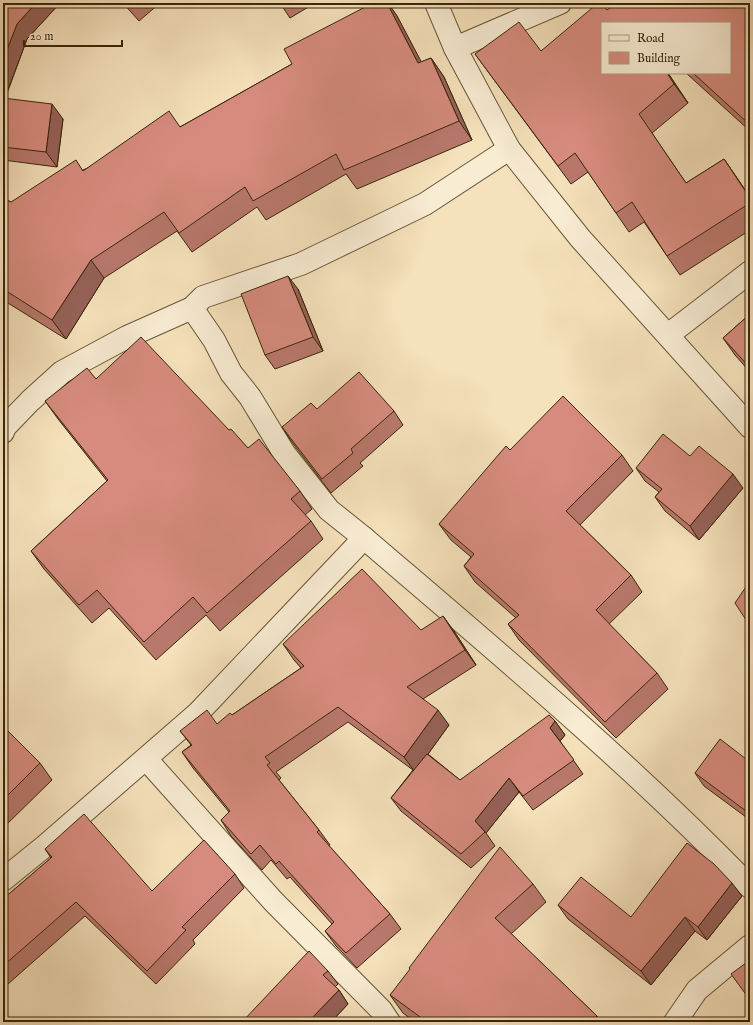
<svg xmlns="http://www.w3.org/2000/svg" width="753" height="1025" font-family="'IM FELL English',serif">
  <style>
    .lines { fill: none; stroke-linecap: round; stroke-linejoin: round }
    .street-casing { stroke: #685536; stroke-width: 24 }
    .street { stroke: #f8ecd3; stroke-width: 22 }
    .wall { fill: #b8786c; stroke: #39260a }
    .shaded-wall { fill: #966158; stroke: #39260a }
    .building { fill: #d68b7e; stroke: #39260a }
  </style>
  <rect width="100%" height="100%" fill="#f5e1bb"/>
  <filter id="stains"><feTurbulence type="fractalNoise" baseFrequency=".005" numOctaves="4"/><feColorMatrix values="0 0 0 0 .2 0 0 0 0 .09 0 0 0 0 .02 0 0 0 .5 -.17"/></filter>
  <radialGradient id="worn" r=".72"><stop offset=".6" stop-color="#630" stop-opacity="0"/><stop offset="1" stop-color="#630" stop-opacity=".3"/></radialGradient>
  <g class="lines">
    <defs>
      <g id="street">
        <polyline points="436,3 455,48 509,149 580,238 750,427"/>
        <polyline points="455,48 560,3"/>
        <path d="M192,308L214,340L231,373L250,397L284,453L329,510L364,538C496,651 629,762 750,887"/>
        <polyline points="668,335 750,272"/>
        <polyline points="3,432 5,427 30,401 62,372 127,337 192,308 203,297 301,264 425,204 509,149"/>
        <polyline points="146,759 273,901 381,1010 389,1022"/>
        <polyline points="3,880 45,846 198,713 364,538"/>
        <polyline points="675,1022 697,990 750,946"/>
      </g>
    </defs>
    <use href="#street" class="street-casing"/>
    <use href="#street" class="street"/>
  </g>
  <g class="wall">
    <polygon points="3,3 60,3 27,39 5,99 63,119 57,167 3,160"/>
    <polygon points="123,3 160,3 139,21"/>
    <polygon points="280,3 315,3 290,18"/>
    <polygon points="373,3 388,3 397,16 421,62 431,58 444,77 472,140 357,189 346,174 266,220 257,207 192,252 177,231 104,278 66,339 3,300 3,198 11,202 83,170 180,127 292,64"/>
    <polygon points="750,3 750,131 686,73 730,73 730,23 602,23 602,73 668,73 688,103 652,133 686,183 724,159 750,197 750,230 680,275 667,256 644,222 629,232 588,172 571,184 489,73 475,54 541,51 607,10"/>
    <polygon points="298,289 323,351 275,369 265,355"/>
    <polygon points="750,314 750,372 735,355 723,338"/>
    <polygon points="96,379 229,430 248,448 300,491 312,509 305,515 311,521 323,539 220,631 206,615 156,660 109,608 92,623 44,569 31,551 107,481 58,419 45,401"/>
    <polygon points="317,409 394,411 403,425 360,463 363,466 331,493 291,441 282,427"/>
    <polygon points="510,450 622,455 633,471 580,525 631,575 642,592 609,624 657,673 668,689 616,738 519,640 508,624 516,618 475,582 464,566 471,557 451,540 439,524"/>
    <polygon points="690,456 743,488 699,540 665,511 655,497 659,492 645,481 636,468"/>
    <polygon points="421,630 454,631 476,665 423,699 449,725 428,754 460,780 555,721 565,735 560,741 583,774 533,810 519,792 486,833 495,846 471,868 401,811 391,798 413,770 348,722 276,772 281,778 279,780 319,830 330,845 329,846 390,914 401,929 357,968 336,946 325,931 332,924 290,877 287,879 271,860 262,870 231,836 221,820 229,812 193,768 182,752 191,745 180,731 217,724 232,715 301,668 294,660 283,644"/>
    <polygon points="3,726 40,763 52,780 3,828"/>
    <polygon points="750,762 750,820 704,786 695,773"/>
    <polygon points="45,849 152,891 235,874 244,888 193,940 195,944 156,984 85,916 8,984 3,977 3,899 51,858"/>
    <polygon points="533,884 546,902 511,934 597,1016 601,1022 415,1022 403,1013 390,995"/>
    <polygon points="742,896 707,940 695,931 651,985 568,919 558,905 631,917"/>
    <polygon points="328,971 338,984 335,987 339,990 348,1004 331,1022 242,1022"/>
  </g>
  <g class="shaded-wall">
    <polygon points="36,3 60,3 27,39 3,103 3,60 17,24"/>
    <polygon points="387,3 388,3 397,16 432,82 418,63"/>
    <polygon points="431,58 444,77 472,140 459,121"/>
    <polygon points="667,73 668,73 688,103 674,84"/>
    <polygon points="52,104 63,119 57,167 46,152"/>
    <polygon points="724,159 750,197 750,198"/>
    <polygon points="91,260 104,278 66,339 52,320"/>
    <polygon points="288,276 298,289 323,351 313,337"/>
    <polygon points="3,372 8,380 3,386"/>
    <polygon points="733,474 743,488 699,540 690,526"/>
    <polygon points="443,616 454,631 476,665 465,650"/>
    <polygon points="438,710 449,725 415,772 404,757"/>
    <polygon points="555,721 565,735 560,741 550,728"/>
    <polygon points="509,778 519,792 486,833 475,821"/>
    <polygon points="732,883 742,896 707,940 698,927"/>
    <polygon points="685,917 695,931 651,985 641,971"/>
    <polygon points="339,990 348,1004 331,1022 313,1022 311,1019"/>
  </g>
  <g class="building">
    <polygon points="3,3 36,3 17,24 3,60"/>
    <polygon points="125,3 132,3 128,6"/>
    <polygon points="373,3 387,3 418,63 431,58 459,121 344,170 336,154 253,201 245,187 179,233 164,212 91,260 52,320 3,289 3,198 11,202 76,160 83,171 169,111 180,127 292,64 284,49"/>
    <polygon points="598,3 601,3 607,10 617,3 750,3 750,125 693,73 730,73 730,23 602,23 602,73 667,73 674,84 639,114 686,183 724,159 750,198 750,203 667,256 632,202 616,213 575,153 558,166 475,54 519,22 541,51"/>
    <polygon points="3,98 52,104 46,152 3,147"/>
    <polygon points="288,276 313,337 265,355 241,294"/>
    <polygon points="750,314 750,368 723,338"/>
    <polygon points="141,337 229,430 231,429 248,448 259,439 300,491 291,499 311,521 207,613 193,597 144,642 97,590 79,605 31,551 108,480 45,401 87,368 96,379"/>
    <polygon points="359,372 394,411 351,449 353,453 322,479 282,427 311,403 317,409"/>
    <polygon points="563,396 622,455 566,511 631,575 596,610 657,673 605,722 508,624 519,615 464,566 474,554 439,524 506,446 510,450"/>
    <polygon points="663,434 690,456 699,446 733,474 690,526 655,497 662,489 636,468"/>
    <polygon points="362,569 421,630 443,616 465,650 407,687 438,710 404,757 338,707 265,757 270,763 267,765 319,830 317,832 390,914 346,953 325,931 334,922 279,861 276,864 260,845 251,854 221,820 230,811 182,752 192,745 180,731 207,710 217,724 230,713 232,715 304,666 283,644"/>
    <polygon points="750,581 750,624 748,623 735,603"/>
    <polygon points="549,715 555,721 550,728 574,760 523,796 509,778 475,821 485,832 461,854 391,798 427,754 460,780"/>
    <polygon points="3,726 40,763 3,800"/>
    <polygon points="720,739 750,762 750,814 695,773"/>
    <polygon points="84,814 152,891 204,840 235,874 182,927 186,930 147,971 76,902 3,966 3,899 52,857 45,849"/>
    <polygon points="687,843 714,864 732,883 698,927 685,917 641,971 558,905 581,877 631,917"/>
    <polygon points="500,847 533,884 495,918 597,1016 591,1022 427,1022 390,995 410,969 409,968"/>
    <polygon points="309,951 328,971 323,975 339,990 311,1019 315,1022 242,1022"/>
    <polygon points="750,960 750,1000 731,974"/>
  </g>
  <rect width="753" height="1025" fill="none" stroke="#f5e1bb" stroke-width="16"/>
  <rect x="4" y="4" width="745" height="1017" fill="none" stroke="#39260a" stroke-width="2"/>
  <rect x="8" y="8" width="737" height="1009" fill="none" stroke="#39260a"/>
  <rect x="601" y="22" width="130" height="52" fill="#f8ecd3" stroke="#ac9d83"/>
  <rect x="609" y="35" width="20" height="6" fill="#f8ecd3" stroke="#ac9d83"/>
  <text x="637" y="42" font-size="12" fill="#39260a">Road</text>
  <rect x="609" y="52" width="20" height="12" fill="#d68b7e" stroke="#ac9d83"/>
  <text x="637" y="62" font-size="12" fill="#39260a">Building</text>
  <path d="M24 40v6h98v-6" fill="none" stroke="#39260a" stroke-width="2"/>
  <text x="30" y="40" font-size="12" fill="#39260a" stroke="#f8ecd3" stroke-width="3" paint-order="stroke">20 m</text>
  <rect width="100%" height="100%" filter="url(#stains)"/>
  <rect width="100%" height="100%" fill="url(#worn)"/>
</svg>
